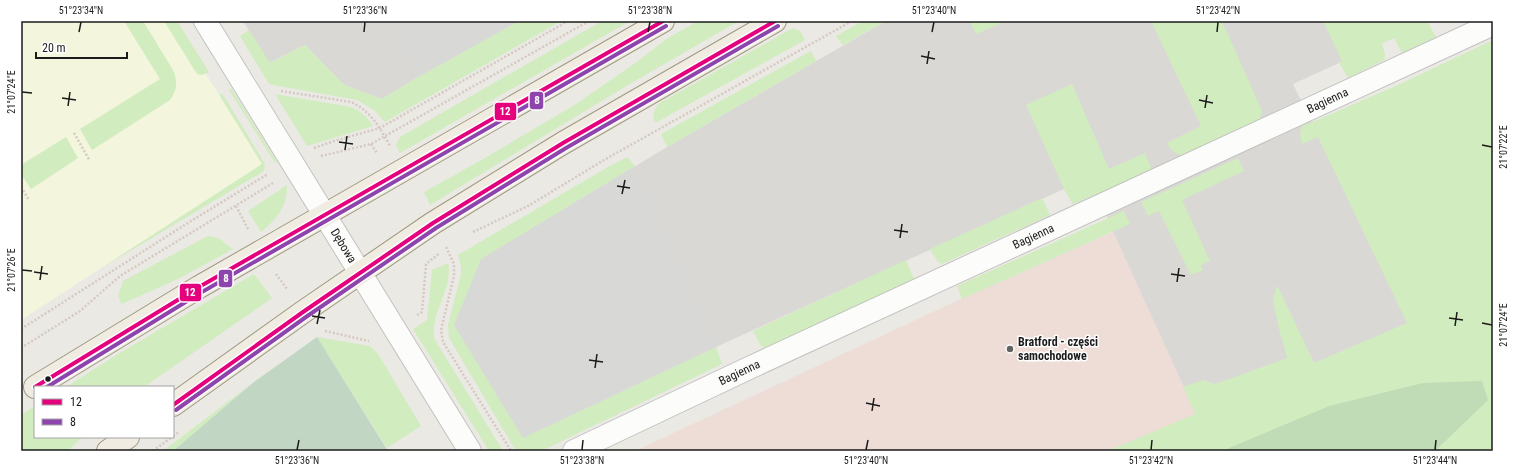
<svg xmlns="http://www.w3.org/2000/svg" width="1514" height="472" font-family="'Roboto Condensed',sans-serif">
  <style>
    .residential { fill: #d9d8d5 }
    .commercial { fill: #eedcd7 }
    .education { fill: #f3f5dd }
    .grass { fill: #d1ecbf }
    .forest { fill: #bfdcb6 }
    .cemetery { fill: #c1d7c4 }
    .parking { fill: #d8d8d6 }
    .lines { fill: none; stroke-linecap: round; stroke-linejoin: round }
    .minor-casing { stroke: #c2c2c0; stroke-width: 24 }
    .primary-casing { stroke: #a09981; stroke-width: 24 }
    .path { stroke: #d6c8c3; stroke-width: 2.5; stroke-dasharray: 2 2; stroke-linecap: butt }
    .minor { stroke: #fcfcfb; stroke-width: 22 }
    .primary { stroke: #f0ece2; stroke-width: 22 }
    .bus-1-casing { stroke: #fff; stroke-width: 7 }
    .bus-2-casing { stroke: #fff; stroke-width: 7 }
    .bus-1 { stroke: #e5007d; stroke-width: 4 }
    .bus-2 { stroke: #8e44ad; stroke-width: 4 }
    .ticks { fill: none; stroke: #1b1b1b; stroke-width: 1.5 }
    .poi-dot { fill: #636361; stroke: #fff; stroke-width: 1.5 }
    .bus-dot { fill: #1b1b1b; stroke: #fff; stroke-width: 1.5 }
    .labels { text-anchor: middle; stroke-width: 3; stroke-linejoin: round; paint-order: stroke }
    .street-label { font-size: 12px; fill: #1b1b1b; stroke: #fff }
    .poi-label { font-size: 12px; font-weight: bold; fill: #1b1b1b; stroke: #fff; text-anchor: start }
    .line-badge { stroke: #fff; stroke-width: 1.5 }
    .badge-label { font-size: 11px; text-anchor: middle; font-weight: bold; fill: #fff }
    .neatline { fill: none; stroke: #1b1b1b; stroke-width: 1.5 }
    .ticks-label { font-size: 10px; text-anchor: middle; fill: #1b1b1b }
  </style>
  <rect width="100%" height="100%" fill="#eae9e4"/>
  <g class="residential">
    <polygon points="243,21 519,21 418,77 382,99 344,85 305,45 269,63"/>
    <polygon points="886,21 1431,21 1293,84 1408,323 1196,414 1113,232 1098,193 1073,204 1064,189 716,347 523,438 481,259 667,147"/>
  </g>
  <polygon class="commercial" points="1113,232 1196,414 1107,451 635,451 950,304"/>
  <polygon class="education" points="21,21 173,21 262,164 21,320"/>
  <g class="grass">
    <path d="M124,21H143L173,70C178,80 177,91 170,100L92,150L80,129L160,79Z"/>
    <polygon points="164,21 177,21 209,72 202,75 197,74"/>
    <polygon points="519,21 561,21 385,122 374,110 357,100 278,86 269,84 240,36 249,30 270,63 305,45 344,85 382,99 418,77"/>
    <polygon points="602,21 630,21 400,153 396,145 400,137"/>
    <polygon points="698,21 739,21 633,82 430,205 424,192 485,158 576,104 634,64 668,38"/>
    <polygon points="863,21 886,21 843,45 836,36"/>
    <polygon points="970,21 1007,21 976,34"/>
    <path d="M1151,21H1222L1262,111L1260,119L1182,155C1174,154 1171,150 1167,143L1201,126Z"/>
    <polygon points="1323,21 1427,21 1436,37 1402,53 1394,38 1382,43 1385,55 1384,60 1348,78 1339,62 1342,61"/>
    <path d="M793,28L800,31L805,40L655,123C652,116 654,111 658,104Z"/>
    <path d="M1493,40V451H1107L1195,414L1183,387L1203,380L1215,384L1287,358L1278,325L1273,300L1277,285L1314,363L1407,323L1318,137L1302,144C1300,138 1299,132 1303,126L1398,85Z"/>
    <polygon points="811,51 816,61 667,147 661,134"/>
    <polygon points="1072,84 1109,169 1145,153 1152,170 1073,204 1064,189 1026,105"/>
    <polygon points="231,88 277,162 275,163 229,90"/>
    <polygon points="222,93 265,164 264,171 100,269 262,164 220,96"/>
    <path d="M275,94L351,107C361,111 367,117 373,126L307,146Z"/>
    <polygon points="66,137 78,158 31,189 21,174 21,165"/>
    <polygon points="627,157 635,166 481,259 523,438 716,347 722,364 541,451 516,451 449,338 448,325 461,274 461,266 458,255 608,167"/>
    <polygon points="1238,158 1244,171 1182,200 1210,261 1201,265 1203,270 1191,275 1159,211 1148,216 1141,202"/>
    <path d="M287,185C287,207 277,219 261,232L248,211Z"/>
    <polygon points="1042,198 1050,215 942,264 938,262 930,249"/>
    <polygon points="1124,211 1130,224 962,299 957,286"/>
    <polygon points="208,236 218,238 233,249 180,278 122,304 118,296 123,281"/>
    <polygon points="906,260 914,279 765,348 761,346 753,331"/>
    <path d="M448,263C454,289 428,314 435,340L503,451H489L413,329L427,320L432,270Z"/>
    <polygon points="254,274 272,298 144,387 66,387 118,354"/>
    <polygon points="317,337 370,346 378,354 421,426 387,448"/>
    <polygon points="254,382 173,451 163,451"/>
    <polygon points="35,406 35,437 82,437 68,451 21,451 21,415"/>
  </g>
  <polygon class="forest" points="1482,381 1488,400 1435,451 1222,451 1329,406 1423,383"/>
  <polygon class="cemetery" points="317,337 388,451 173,451 254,382"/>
  <g class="parking">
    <polygon points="396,21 519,21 418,77 390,25"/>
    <polygon points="635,166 716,347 523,438 454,325 481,259"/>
  </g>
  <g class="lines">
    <defs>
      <g id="minor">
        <path id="s1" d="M205,21L470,451"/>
        <path id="s2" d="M574,451L749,368L1493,24"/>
      </g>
      <g id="primary">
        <polyline points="35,387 199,287 663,21"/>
        <polyline points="173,405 303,312 433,223 563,143 775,21"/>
        <polyline points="108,451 128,437"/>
      </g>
    </defs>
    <use href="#minor" class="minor-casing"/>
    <use href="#primary" class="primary-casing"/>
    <g class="path">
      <path d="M281,91L351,102C371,111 380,128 390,146"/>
      <polyline points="74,133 90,161"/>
      <polyline points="371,144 377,153"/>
      <polyline points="314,148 334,141 380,128 568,21"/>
      <polyline points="321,156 371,144 589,21"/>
      <polyline points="21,187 29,200"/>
      <polyline points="236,206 248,229"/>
      <polyline points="473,232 528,206 604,160 852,21"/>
      <polyline points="446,247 454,264 454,276 441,330 443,342 511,451"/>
      <polyline points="276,274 287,289"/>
      <polyline points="417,315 422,312 426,264 440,253"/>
      <polyline points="21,329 191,221 268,174"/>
      <polyline points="325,331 369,341"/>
      <polyline points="21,348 80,311 120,276 273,183"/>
      <polyline points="173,436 179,432"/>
      <polyline points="153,451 172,437"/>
    </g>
    <use href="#minor" class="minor"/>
    <use href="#primary" class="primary"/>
    <defs>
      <g id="bus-1">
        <polyline points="35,387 199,287 663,21"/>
        <polyline points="173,405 303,312 433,223 563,143 775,21"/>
      </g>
      <g id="bus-2">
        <polyline points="47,387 202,292 666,26"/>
        <polyline points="176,410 306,317 436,228 566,148 778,26"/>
      </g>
    </defs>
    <use href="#bus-1" class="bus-1-casing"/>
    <use href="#bus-2" class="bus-2-casing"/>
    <use href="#bus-1" class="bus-1"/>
    <use href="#bus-2" class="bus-2"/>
  </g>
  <path class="ticks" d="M79,32L81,22M364,32L365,22M648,32L650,22M932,32L934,22M1217,32L1218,22M921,56L935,59M927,64L929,51M22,92L32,93M62,98L76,100M1199,100L1213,103M68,106L70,92M1205,108L1207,95M339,142L353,144M1482,145L1492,147M345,150L347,136M617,186L630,188M622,194L625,180M894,230L908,232M900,238L902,224M22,270L32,271M34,272L48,274M1171,274L1185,276M40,280L42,266M1177,282L1179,268M312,316L325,318M1449,318L1463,320M1482,323L1492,325M317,324L320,310M1455,326L1457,312M589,360L603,362M595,368L597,354M866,403L880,406M872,411L874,398M297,450L299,440M582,450L583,440M866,450L868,440M1151,450L1152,440M1435,450L1436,440"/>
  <circle class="poi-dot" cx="1010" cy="349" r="4"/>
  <circle class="bus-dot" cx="48" cy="379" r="3.5"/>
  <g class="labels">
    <g class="street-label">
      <text dy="4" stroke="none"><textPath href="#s2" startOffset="831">Bagienna</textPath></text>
      <text dy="4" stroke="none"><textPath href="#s2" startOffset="507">Bagienna</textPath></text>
      <text dy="4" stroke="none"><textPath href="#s1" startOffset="264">Dębowa</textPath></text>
      <text dy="4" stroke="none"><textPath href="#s2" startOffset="183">Bagienna</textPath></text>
    </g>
    <g class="poi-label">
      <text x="1018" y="346">Bratford - części<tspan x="1018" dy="14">samochodowe</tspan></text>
    </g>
  </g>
  <g class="line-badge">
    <rect x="529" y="91" width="15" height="19" rx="4" fill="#8e44ad"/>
    <rect x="494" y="102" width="23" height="19" rx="4" fill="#e5007d"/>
    <rect x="218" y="269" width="15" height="19" rx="4" fill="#8e44ad"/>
    <rect x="179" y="283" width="23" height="19" rx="4" fill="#e5007d"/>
  </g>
  <g class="badge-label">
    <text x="537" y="104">8</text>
    <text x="505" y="115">12</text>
    <text x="226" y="282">8</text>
    <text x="190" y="296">12</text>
  </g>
  <rect width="1514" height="472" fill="none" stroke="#ffffff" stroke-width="44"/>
  <rect x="34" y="386" width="140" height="52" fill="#ffffff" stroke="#a4a4a4"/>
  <rect x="42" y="399" width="20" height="6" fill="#e5007d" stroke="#a4a4a4"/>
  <text x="70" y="406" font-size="12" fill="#1b1b1b">12</text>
  <rect x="42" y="419" width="20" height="6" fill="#8e44ad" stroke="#a4a4a4"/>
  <text x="70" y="426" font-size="12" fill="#1b1b1b">8</text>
  <path d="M36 52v6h91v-6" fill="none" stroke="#1b1b1b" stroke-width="2"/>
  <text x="42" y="52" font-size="12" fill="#1b1b1b" stroke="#ffffff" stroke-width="3" paint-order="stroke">20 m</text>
  <rect x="22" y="22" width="1470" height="428" class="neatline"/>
  <g class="ticks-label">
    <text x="81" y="14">51°23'34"N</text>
    <text x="365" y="14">51°23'36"N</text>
    <text x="650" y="14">51°23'38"N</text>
    <text x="934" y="14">51°23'40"N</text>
    <text x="1218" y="14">51°23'42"N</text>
    <text transform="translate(11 92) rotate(-90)" y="4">21°07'24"E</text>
    <text transform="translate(1503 147) rotate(-90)" y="4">21°07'22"E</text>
    <text transform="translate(11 270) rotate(-90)" y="4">21°07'26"E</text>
    <text transform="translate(1503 325) rotate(-90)" y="4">21°07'24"E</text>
    <text x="297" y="464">51°23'36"N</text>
    <text x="582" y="464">51°23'38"N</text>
    <text x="866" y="464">51°23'40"N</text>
    <text x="1151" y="464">51°23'42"N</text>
    <text x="1435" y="464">51°23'44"N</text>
  </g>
</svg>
